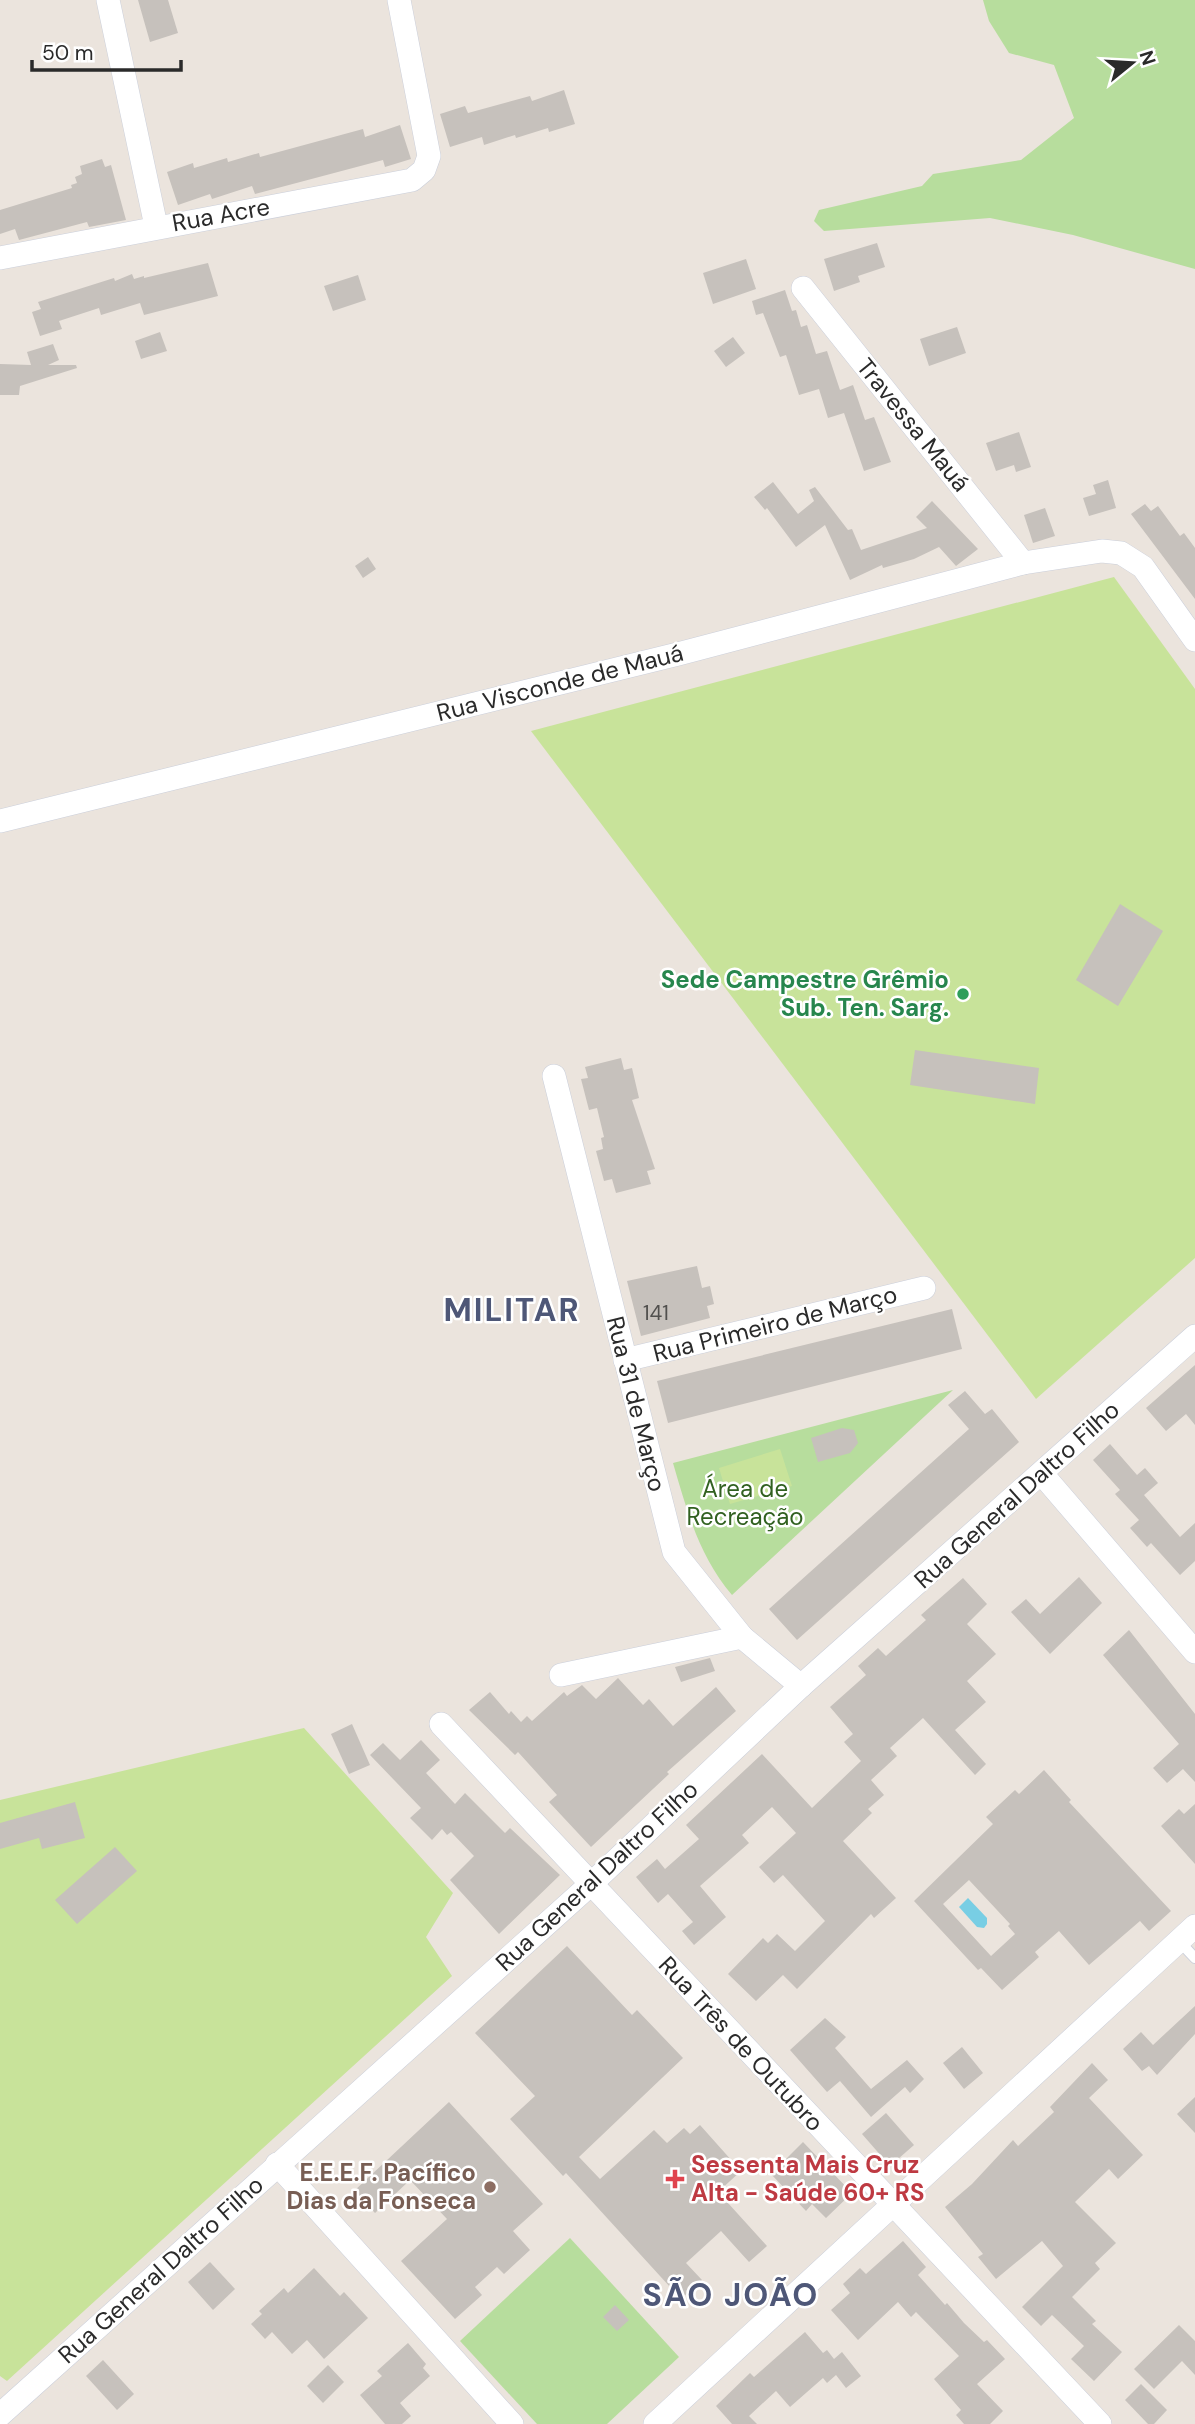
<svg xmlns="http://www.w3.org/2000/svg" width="1195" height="2424" font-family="'DM Sans',sans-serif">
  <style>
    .green { fill: #b7dd9d }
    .pitch { fill: #c8e39a }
    .water { fill: #78cee4 }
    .building { fill: #c6c1bc; fill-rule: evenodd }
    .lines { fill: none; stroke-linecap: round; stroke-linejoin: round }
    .lane-casing { stroke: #cbcfda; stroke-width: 12 }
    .street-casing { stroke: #cbcfda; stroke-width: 24 }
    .lane { stroke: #fff; stroke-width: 10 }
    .street { stroke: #fff; stroke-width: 23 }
    .leisure-dot { fill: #2e9e5b; stroke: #fff; stroke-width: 2.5 }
    .health-dot { fill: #e0444e; stroke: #fff; stroke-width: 2.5 }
    .education-dot { fill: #8d6e63; stroke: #fff; stroke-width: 2.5 }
    .labels { text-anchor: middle; stroke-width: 5; stroke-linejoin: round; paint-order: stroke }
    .number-label { font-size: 21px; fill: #51504e }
    .street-label { font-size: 24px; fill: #2a2a2a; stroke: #fff }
    .leisure-label { font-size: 24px; font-weight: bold; fill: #27864d; stroke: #fff; text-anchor: end }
    .park-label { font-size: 24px; fill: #316120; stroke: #fff }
    .health-label { font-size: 24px; font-weight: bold; fill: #be3a42; stroke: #fff; text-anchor: start }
    .education-label { font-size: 24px; font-weight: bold; fill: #785e54; stroke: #fff; text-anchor: end }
    .district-label { font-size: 32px; font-weight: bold; letter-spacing: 2px; fill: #4e5777; stroke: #fff }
  </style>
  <rect width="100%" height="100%" fill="#ebe4dd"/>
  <g class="green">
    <polygon points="983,0 1195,0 1195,269 1073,235 990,218 824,231 814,221 819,210 922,186 933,174 1021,160 1074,118 1054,65 1009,53 989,21"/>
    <path d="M953,1390L732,1595C699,1556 687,1511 673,1463Z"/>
    <polygon points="570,2238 679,2357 607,2424 537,2424 460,2341"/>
  </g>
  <g class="pitch">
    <polygon points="1114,577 1195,689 1195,1258 1036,1399 531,731"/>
    <polygon points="780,1449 792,1486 730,1504 719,1468"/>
    <polygon points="304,1728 453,1893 426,1937 452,1976 7,2381 0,2376 0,1800"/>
  </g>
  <polygon class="water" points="968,1898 987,1918 987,1924 984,1928 977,1927 959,1907"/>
  <g class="building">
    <polygon points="138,0 168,0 178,33 150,42"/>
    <polygon points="564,90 575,124 549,132 548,128 516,138 515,135 484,145 482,137 450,147 440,114 465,106 468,113 530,96 532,101"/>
    <polygon points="400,125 411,159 385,167 383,160 255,194 252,186 212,199 210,194 178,205 167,172 193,163 194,168 227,158 228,162 259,153 260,157 363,129 365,137"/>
    <polygon points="102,159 105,167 111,165 126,220 89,227 87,222 19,240 15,229 0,234 0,210 72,188 71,185 77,183 75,177 82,174 80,166"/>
    <polygon points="877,243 885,267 858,276 860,282 834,291 824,259"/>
    <polygon points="746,259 756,289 713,304 703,273"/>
    <polygon points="208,263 218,296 144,315 140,303 101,315 99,308 59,321 62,329 40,336 32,312 41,309 38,302 114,278 115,281 132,274 134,279 144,276 144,278"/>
    <polygon points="358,275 366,300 333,311 324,286"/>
    <polygon points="785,290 792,311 796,310 801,327 807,325 816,354 827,351 840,390 853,385 865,420 874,417 891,462 864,471 844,413 828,418 819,389 799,395 786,355 780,357 763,313 756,315 752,301"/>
    <polygon points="957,327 966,353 929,366 920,339"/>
    <polygon points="160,332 167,351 141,359 135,341"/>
    <polygon points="733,337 745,353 726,367 714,351"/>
    <polygon points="53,344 59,360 48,365 76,365 77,368 20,386 19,395 0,395 0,364 31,365 27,352"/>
    <polygon points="1019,432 1031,467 1016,472 1014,465 996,471 986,443"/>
    <polygon points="1108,480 1116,508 1089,516 1083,498 1096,494 1093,485"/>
    <polygon points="773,482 798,514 814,501 809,490 815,487 848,530 852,529 861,550 927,528 916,517 932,501 978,549 956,566 939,547 914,559 883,568 882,565 850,580 825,525 796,547 767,508 765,510 754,497"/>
    <polygon points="1145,504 1151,511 1158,506 1180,536 1184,533 1195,548 1195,599 1131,514"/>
    <polygon points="1045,508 1055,536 1033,543 1024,515"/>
    <polygon points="368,557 376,569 363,578 355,566"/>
    <polygon points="1120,904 1163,931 1118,1006 1076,980"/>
    <polygon points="915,1050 1039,1068 1035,1104 910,1085"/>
    <polygon points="621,1058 624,1070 632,1068 639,1098 632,1100 655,1169 647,1171 651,1184 616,1193 612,1179 604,1181 596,1151 603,1149 601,1138 604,1137 597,1108 589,1110 581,1079 588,1078 585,1067"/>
    <polygon points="697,1266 702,1288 710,1286 714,1304 707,1306 710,1318 641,1336 627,1281"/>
    <polygon points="952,1309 962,1349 668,1423 657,1381"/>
    <polygon points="1195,1365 1195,1425 1186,1414 1166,1431 1146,1408"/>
    <polygon points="965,1391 985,1414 992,1409 1019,1442 797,1640 769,1609 969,1429 948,1405"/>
    <polygon points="842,1428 854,1430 858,1443 850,1453 818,1462 811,1438"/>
    <polygon points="1110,1444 1137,1475 1145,1468 1158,1483 1144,1495 1180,1537 1195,1523 1195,1561 1180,1575 1151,1543 1147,1547 1130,1528 1139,1520 1115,1494 1120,1490 1093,1460"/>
    <polygon points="1079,1577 1102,1603 1050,1654 1011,1612 1026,1599 1040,1614"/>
    <polygon points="963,1578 987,1604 967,1624 996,1654 967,1681 986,1702 955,1730 986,1764 975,1775 923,1718 890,1748 897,1756 871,1780 884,1795 868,1809 872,1813 843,1841 896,1898 874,1918 871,1914 797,1989 783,1975 756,2001 728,1974 763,1938 768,1943 777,1934 795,1951 825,1921 783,1875 774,1883 759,1867 796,1833 772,1807 742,1835 749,1843 700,1886 726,1917 694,1945 682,1931 693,1922 668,1894 658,1903 636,1877 657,1859 665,1869 699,1839 686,1825 762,1754 812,1808 861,1761 844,1742 853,1734 830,1707 866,1675 858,1666 878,1648 886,1656 926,1620 921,1615"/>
    <polygon points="1129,1630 1195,1714 1195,1782 1183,1769 1167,1783 1153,1768 1179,1744 1103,1655"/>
    <polygon points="710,1658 715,1671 681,1682 675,1667"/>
    <polygon points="618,1678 643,1705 649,1699 673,1726 716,1687 736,1711 667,1772 669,1774 591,1847 549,1802 557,1795 518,1752 515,1755 469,1710 490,1692 509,1714 511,1711 521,1722 527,1716 532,1721 564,1692 567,1696 582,1685 596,1699"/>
    <polygon points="352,1724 370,1765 349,1774 331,1734"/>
    <polygon points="421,1740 440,1760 426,1773 455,1804 465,1793 505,1833 510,1828 560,1875 499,1934 450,1880 474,1856 451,1832 447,1835 442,1829 432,1840 410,1818 421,1808 370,1755 383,1743 400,1760"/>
    <path d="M1044,1770L1071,1800L1069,1802L1171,1911L1149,1931L1140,1921L1089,1965L1059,1931L1035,1952L1039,1957L1002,1990L981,1968L978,1970L914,1901L993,1824L986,1817L1015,1790L1019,1794ZM969,1880L1010,1924L1008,1926L1015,1934L991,1956L943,1904Z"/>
    <polygon points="75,1802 85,1838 42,1849 39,1838 0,1849 0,1823"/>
    <polygon points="1195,1804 1195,1864 1161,1826 1179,1809 1184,1814"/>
    <polygon points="115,1847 137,1871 77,1924 55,1900"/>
    <polygon points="567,1946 632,2015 637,2010 683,2058 579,2157 600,2179 654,2130 667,2143 684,2128 690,2134 700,2125 741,2171 718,2192 767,2246 749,2262 721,2231 686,2263 702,2280 681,2299 566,2173 563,2176 510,2119 535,2096 475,2033"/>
    <polygon points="1195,2006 1195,2034 1157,2075 1149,2066 1142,2071 1123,2049 1141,2032 1153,2045"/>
    <polygon points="825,2018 846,2037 835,2048 871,2089 907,2060 924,2079 910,2093 905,2087 871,2117 840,2081 827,2092 790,2050"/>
    <polygon points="962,2047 983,2073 964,2089 943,2063"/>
    <polygon points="1092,2063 1108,2080 1089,2098 1143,2155 1118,2179 1109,2169 1075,2202 1116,2243 1095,2263 1100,2269 1072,2297 1096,2321 1092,2324 1122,2352 1094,2381 1071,2359 1084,2346 1052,2315 1041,2326 1022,2307 1063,2266 1042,2241 996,2279 978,2257 983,2254 945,2207 972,2184 1013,2140 1018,2146 1054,2112 1050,2107"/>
    <polygon points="1195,2097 1195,2133 1177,2114"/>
    <polygon points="449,2102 543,2204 513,2231 530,2250 504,2274 497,2267 475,2287 482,2295 455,2319 401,2261 447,2219 410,2180 375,2213 354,2191"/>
    <polygon points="886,2113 914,2145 890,2166 862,2134"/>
    <polygon points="803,2142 852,2193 826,2218 812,2204 806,2211 771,2174"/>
    <polygon points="903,2241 926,2267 918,2275 945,2305 947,2303 964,2323 984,2342 987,2340 1005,2359 977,2384 1003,2411 990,2424 964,2424 956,2415 961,2410 934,2379 959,2356 916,2312 911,2317 898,2302 858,2340 831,2310 850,2293 843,2284 860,2268 866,2274"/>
    <polygon points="210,2262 235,2289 213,2310 188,2282"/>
    <polygon points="314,2268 340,2296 344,2292 368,2318 324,2359 307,2340 292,2354 272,2332 265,2339 251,2324 262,2314 259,2311 284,2288 288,2293"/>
    <polygon points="615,2305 629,2320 617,2331 603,2317"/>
    <polygon points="1179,2325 1195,2341 1195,2375 1182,2361 1154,2389 1134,2369"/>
    <polygon points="805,2332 823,2353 827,2350 834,2359 842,2352 861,2376 846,2388 836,2375 827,2383 823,2378 790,2407 776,2391 749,2416 757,2424 732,2424 716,2406 750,2373 754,2377"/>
    <polygon points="408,2343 426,2364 423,2368 430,2376 400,2403 411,2416 402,2424 385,2424 360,2395 382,2376 377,2371"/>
    <polygon points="103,2360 134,2394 117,2410 86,2376"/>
    <polygon points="328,2365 344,2382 323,2403 307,2386"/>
    <polygon points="1141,2384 1167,2410 1154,2424 1148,2424 1125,2400"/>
  </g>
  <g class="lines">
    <defs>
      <polyline id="lane" points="1179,1941 1195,1958"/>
      <g id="street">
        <polyline points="108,0 156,226"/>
        <polyline points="0,258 412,180 424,170 429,156 399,0"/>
        <polyline points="803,288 1023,563"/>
        <polyline points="0,821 678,654 1023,563 1102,551 1121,553 1143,567 1195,640"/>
        <polyline points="554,1076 674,1552 742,1637 801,1686"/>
        <polyline points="625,1360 924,1288"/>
        <polyline points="1042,1474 1195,1652"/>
        <polyline points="561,1675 742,1637"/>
        <polyline points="441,1724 1100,2424"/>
        <polyline points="277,2164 512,2424"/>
        <polyline points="0,2415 591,1884 801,1686 1195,1336"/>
        <polyline points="655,2424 1195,1926"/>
      </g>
    </defs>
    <use href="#lane" class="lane-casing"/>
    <use href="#street" class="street-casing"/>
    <use href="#lane" class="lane"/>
    <use href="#street" class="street"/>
  </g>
  <circle class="leisure-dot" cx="963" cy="994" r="7"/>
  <path class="health-dot" d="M671.5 2168.5h7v7h7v7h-7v7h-7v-7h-7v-7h7z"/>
  <circle class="education-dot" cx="490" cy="2187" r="7"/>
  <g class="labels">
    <g class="number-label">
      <text x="656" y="1320">141</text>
    </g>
    <g class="street-label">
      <text transform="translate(221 215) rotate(-10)" y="8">Rua Acre</text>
      <text transform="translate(913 425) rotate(51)" y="8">Travessa Mauá</text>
      <text transform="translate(560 683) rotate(-14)" y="8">Rua Visconde de Mauá</text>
      <text transform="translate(775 1324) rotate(-14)" y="8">Rua Primeiro de Março</text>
      <text transform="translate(636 1404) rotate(76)" y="8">Rua 31 de Março</text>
      <text transform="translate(1017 1495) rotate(-42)" y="8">Rua General Daltro Filho</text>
      <text transform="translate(597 1876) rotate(-43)" y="8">Rua General Daltro Filho</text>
      <text transform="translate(741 2044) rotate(47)" y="8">Rua Três de Outubro</text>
      <text transform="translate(161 2270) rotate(-42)" y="8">Rua General Daltro Filho</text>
    </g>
    <g class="leisure-label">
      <text x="949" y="988">Sede Campestre Grêmio<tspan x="949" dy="28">Sub. Ten. Sarg.</tspan></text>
    </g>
    <g class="park-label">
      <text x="745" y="1497">Área de<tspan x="745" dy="28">Recreação</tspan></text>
    </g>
    <g class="health-label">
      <text x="691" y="2173">Sessenta Mais Cruz<tspan x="691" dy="28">Alta - Saúde 60+ RS</tspan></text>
    </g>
    <g class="education-label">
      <text x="476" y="2181">E.E.E.F. Pacífico<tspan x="476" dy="28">Dias da Fonseca</tspan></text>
    </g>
    <g class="district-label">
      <text x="512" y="1321">MILITAR</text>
      <text x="731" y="2306">SÃO JOÃO</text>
    </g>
  </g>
  <g transform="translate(1132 63) rotate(72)" stroke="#ffffff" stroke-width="5" paint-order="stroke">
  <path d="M0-5L12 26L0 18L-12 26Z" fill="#2a2a2a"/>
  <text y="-10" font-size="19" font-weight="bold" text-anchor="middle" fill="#2a2a2a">N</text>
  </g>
  <path d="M32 60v10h149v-10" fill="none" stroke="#2a2a2a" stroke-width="3.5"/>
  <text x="42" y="60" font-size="21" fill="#2a2a2a" stroke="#ffffff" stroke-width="5" paint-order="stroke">50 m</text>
</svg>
